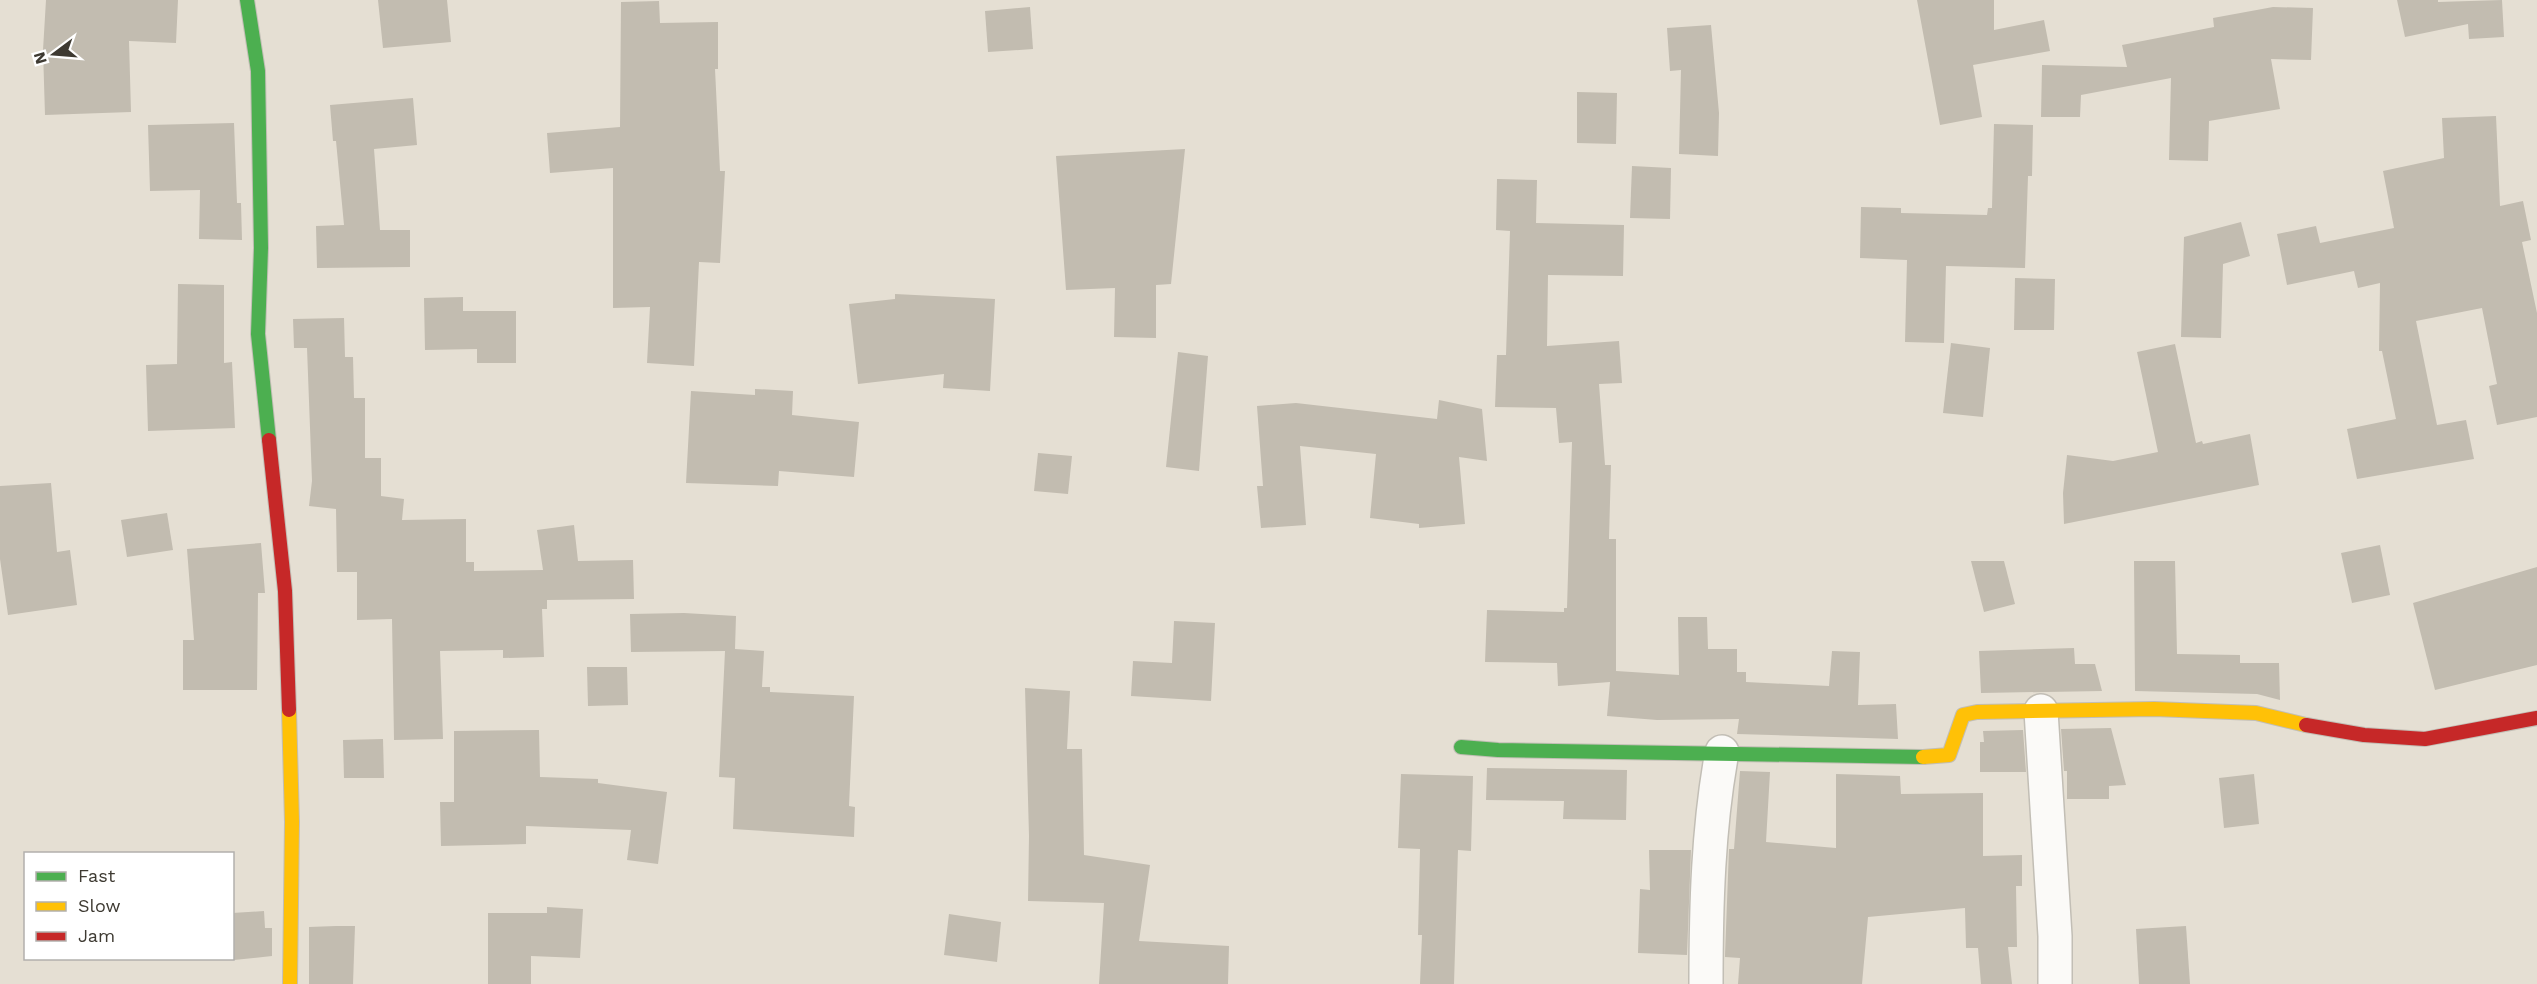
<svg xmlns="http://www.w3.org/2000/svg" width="2537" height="984" font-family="'Work Sans',sans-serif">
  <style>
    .building { fill: #c2bcb0 }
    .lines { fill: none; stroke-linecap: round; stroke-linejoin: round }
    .street-casing { stroke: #c2beb5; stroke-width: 36 }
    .fast-casing { stroke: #c2beb5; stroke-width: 16 }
    .slow-casing { stroke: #c2beb5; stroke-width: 16 }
    .jam-casing { stroke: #c2beb5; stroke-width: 16 }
    .street { stroke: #fbfaf8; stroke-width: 33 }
    .fast { stroke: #4caf50; stroke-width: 14 }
    .slow { stroke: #ffc107; stroke-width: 14 }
    .jam { stroke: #c62828; stroke-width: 14 }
  </style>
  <rect width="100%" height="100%" fill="#e5dfd3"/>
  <g class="building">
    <polygon points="46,0 178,0 176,43 129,41 131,112 45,115 43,50"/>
    <polygon points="378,0 447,0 451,42 383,48"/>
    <polygon points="1917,0 1994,0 1994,30 2044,20 2050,51 1973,65 1982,117 1940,125"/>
    <polygon points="2397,0 2438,0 2438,2 2502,0 2504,37 2469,39 2468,24 2405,37"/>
    <polygon points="659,1 660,23 718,22 718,69 715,69 720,171 725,171 720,263 699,262 694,366 647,363 650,307 613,308 613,168 550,173 547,133 620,127 621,2"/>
    <polygon points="1030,7 1033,49 988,52 985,11"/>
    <polygon points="2273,7 2313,8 2311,60 2271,59 2280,109 2209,121 2208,161 2169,160 2171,78 2081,95 2080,117 2041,117 2042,65 2127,67 2122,45 2214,27 2213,18"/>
    <polygon points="1711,25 1719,113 1718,156 1679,154 1681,70 1670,71 1667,28"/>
    <polygon points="1577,92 1617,93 1616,144 1577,143"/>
    <polygon points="413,98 417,145 374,149 380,230 410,230 410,267 317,268 316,226 344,225 336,141 333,141 330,105"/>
    <polygon points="2496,116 2500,206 2523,201 2531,240 2522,242 2537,313 2537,417 2497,425 2489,386 2497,384 2482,308 2416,321 2437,425 2466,420 2474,459 2357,479 2347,429 2396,419 2382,351 2379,351 2380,283 2358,288 2354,271 2287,285 2277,234 2316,226 2320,243 2394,228 2383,171 2444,158 2442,118"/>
    <polygon points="234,123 237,203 241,203 242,240 199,239 200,190 150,191 148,125"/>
    <polygon points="1994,124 2033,125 2032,176 2028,176 2025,268 1946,266 1944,343 1905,342 1907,260 1860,258 1861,207 1901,208 1901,213 1987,215 1988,208 1992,208"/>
    <polygon points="1185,149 1171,284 1156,285 1156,338 1114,337 1115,288 1066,290 1056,156"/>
    <polygon points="1632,166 1671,168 1670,219 1630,218"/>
    <polygon points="1497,179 1537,180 1536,223 1624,225 1623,276 1548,275 1547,346 1619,341 1622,383 1599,384 1605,465 1611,465 1609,539 1616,539 1616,671 1679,675 1678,617 1707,617 1708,649 1737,649 1737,672 1746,672 1746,682 1829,686 1832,651 1860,652 1858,705 1896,704 1898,739 1737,734 1739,719 1657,720 1607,716 1610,682 1558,686 1557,663 1485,662 1487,610 1564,612 1564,608 1567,608 1572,442 1559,443 1556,408 1495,407 1497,355 1506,355 1510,231 1496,230"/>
    <polygon points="2241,222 2250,256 2223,264 2221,338 2181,337 2184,237"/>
    <polygon points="2015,278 2055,279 2054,330 2014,330"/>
    <polygon points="178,284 224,285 224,363 232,362 235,428 148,431 146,365 177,364"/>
    <polygon points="895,294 995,299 990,391 943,388 944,374 858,384 849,304 895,299"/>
    <polygon points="463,297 463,311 516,311 516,363 477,363 477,349 425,350 424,298"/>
    <polygon points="344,318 345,357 353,357 354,398 365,398 365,458 381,458 381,496 404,499 402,520 466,519 466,562 474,562 474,571 543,570 537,530 574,525 578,561 633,560 634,599 547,600 547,609 542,609 544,657 503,658 503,650 440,651 443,739 394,740 392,619 357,620 357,572 337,572 336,509 309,506 312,481 307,348 294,348 293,319"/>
    <polygon points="1951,343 1990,348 1983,417 1943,413"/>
    <polygon points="2175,344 2196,443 2202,441 2203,444 2250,434 2259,485 2064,524 2063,493 2067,455 2113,461 2158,452 2137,352"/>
    <polygon points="1178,352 1208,356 1199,471 1166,467"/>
    <polygon points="755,389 793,391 792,415 859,422 854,477 779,471 778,486 686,483 691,391 755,395"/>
    <polygon points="1439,400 1482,409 1487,461 1459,457 1465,524 1419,528 1419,524 1370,518 1376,454 1300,446 1306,525 1261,528 1257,486 1263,486 1257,406 1296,403 1437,419"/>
    <polygon points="1038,453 1072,456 1068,494 1034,491"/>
    <polygon points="51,483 57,552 70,550 77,605 8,615 0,559 0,486"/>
    <polygon points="167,513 173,550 127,557 121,520"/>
    <polygon points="261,543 265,593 258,593 257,690 183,690 183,640 194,640 187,549"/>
    <polygon points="2380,545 2390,595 2352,603 2341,553"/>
    <polygon points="1971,561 2004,561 2015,604 1984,612"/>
    <polygon points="2134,561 2175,561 2177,654 2240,655 2240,663 2279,663 2280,700 2257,694 2135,691"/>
    <polygon points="2537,567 2537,665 2435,690 2413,603"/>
    <polygon points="684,613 736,616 735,649 764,651 762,687 770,687 770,692 854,696 849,806 855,807 854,837 733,829 735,778 719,777 725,651 631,652 630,614"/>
    <polygon points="1174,621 1215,623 1211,701 1131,696 1133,661 1172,663"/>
    <polygon points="2074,648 2075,664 2095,664 2102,691 1981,693 1979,651"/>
    <polygon points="587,667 627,667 628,705 588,706"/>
    <polygon points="1025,688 1070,691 1067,749 1082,749 1084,855 1150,865 1139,941 1229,946 1228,984 1099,984 1104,903 1028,901 1029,836"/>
    <polygon points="2111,728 2126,785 2109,786 2109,799 2067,799 2067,771 2064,771 2061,729"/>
    <polygon points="539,730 540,777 598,779 598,783 667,792 658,864 627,860 631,830 526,826 526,844 441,846 440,802 454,802 454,731"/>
    <polygon points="2023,730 2026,772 1980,772 1980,742 1984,742 1983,731"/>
    <polygon points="383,739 384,778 344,778 343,740"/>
    <polygon points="1487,768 1627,770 1626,820 1563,819 1564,801 1486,800"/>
    <polygon points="1740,771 1770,772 1766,842 1836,848 1836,774 1900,776 1901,794 1983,793 1983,856 2022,855 2022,886 2016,886 2017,947 2008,947 2012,984 1981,984 1978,948 1966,948 1965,908 1868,917 1862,984 1738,984 1740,958 1725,957 1725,955 1729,849 1734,849"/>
    <polygon points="1401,774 1473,776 1471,851 1458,850 1454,984 1420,984 1422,935 1418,935 1420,849 1398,848"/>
    <polygon points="2254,774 2259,824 2224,828 2219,778"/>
    <polygon points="1649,850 1691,850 1687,955 1638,953 1640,889 1650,890"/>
    <polygon points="547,907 583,909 580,958 531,956 531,984 488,984 488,913 547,913"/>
    <polygon points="264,911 265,928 272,928 272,956 234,960 232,913"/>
    <polygon points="949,914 1001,922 997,962 944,955"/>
    <polygon points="336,926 355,926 353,984 309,984 309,927"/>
    <polygon points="2186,926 2190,984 2139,984 2136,929"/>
  </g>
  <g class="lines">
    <defs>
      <g id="street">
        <polyline points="2041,711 2055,936 2055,984"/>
        <path d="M1706,984C1706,906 1708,828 1722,752"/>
      </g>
      <g id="fast">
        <polyline points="247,0 258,71 261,248 258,334 269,440"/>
        <polyline points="1461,747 1498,750 1923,757"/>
      </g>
      <g id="slow">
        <polyline points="289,710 292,822 290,984"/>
        <polyline points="1923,757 1949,755 1963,715 1977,712 2154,709 2256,713 2306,725"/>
      </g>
      <g id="jam">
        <polyline points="269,440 285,591 289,710"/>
        <polyline points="2306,725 2364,735 2425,739 2537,718"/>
      </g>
    </defs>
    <use href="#street" class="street-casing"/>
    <use href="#fast" class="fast-casing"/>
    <use href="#slow" class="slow-casing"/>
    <use href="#jam" class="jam-casing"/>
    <use href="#street" class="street"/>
    <use href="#fast" class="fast"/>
    <use href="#slow" class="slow"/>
    <use href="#jam" class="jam"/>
  </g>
  <rect x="24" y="852" width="210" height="108" fill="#ffffff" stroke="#b2b0ad" stroke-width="1.5"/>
  <rect x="36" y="872" width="30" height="9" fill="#4caf50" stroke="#b2b0ad" stroke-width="1.5"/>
  <text x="78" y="882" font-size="18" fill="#3e3a32">Fast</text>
  <rect x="36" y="902" width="30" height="9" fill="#ffc107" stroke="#b2b0ad" stroke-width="1.5"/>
  <text x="78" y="912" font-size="18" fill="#3e3a32">Slow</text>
  <rect x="36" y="932" width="30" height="9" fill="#c62828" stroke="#b2b0ad" stroke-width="1.5"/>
  <text x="78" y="942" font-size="18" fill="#3e3a32">Jam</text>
  <g transform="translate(54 54) rotate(254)" stroke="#ffffff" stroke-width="4.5" paint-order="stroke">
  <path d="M0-4.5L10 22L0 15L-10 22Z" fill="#3e3a32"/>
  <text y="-9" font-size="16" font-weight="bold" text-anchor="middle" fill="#3e3a32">N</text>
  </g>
</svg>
